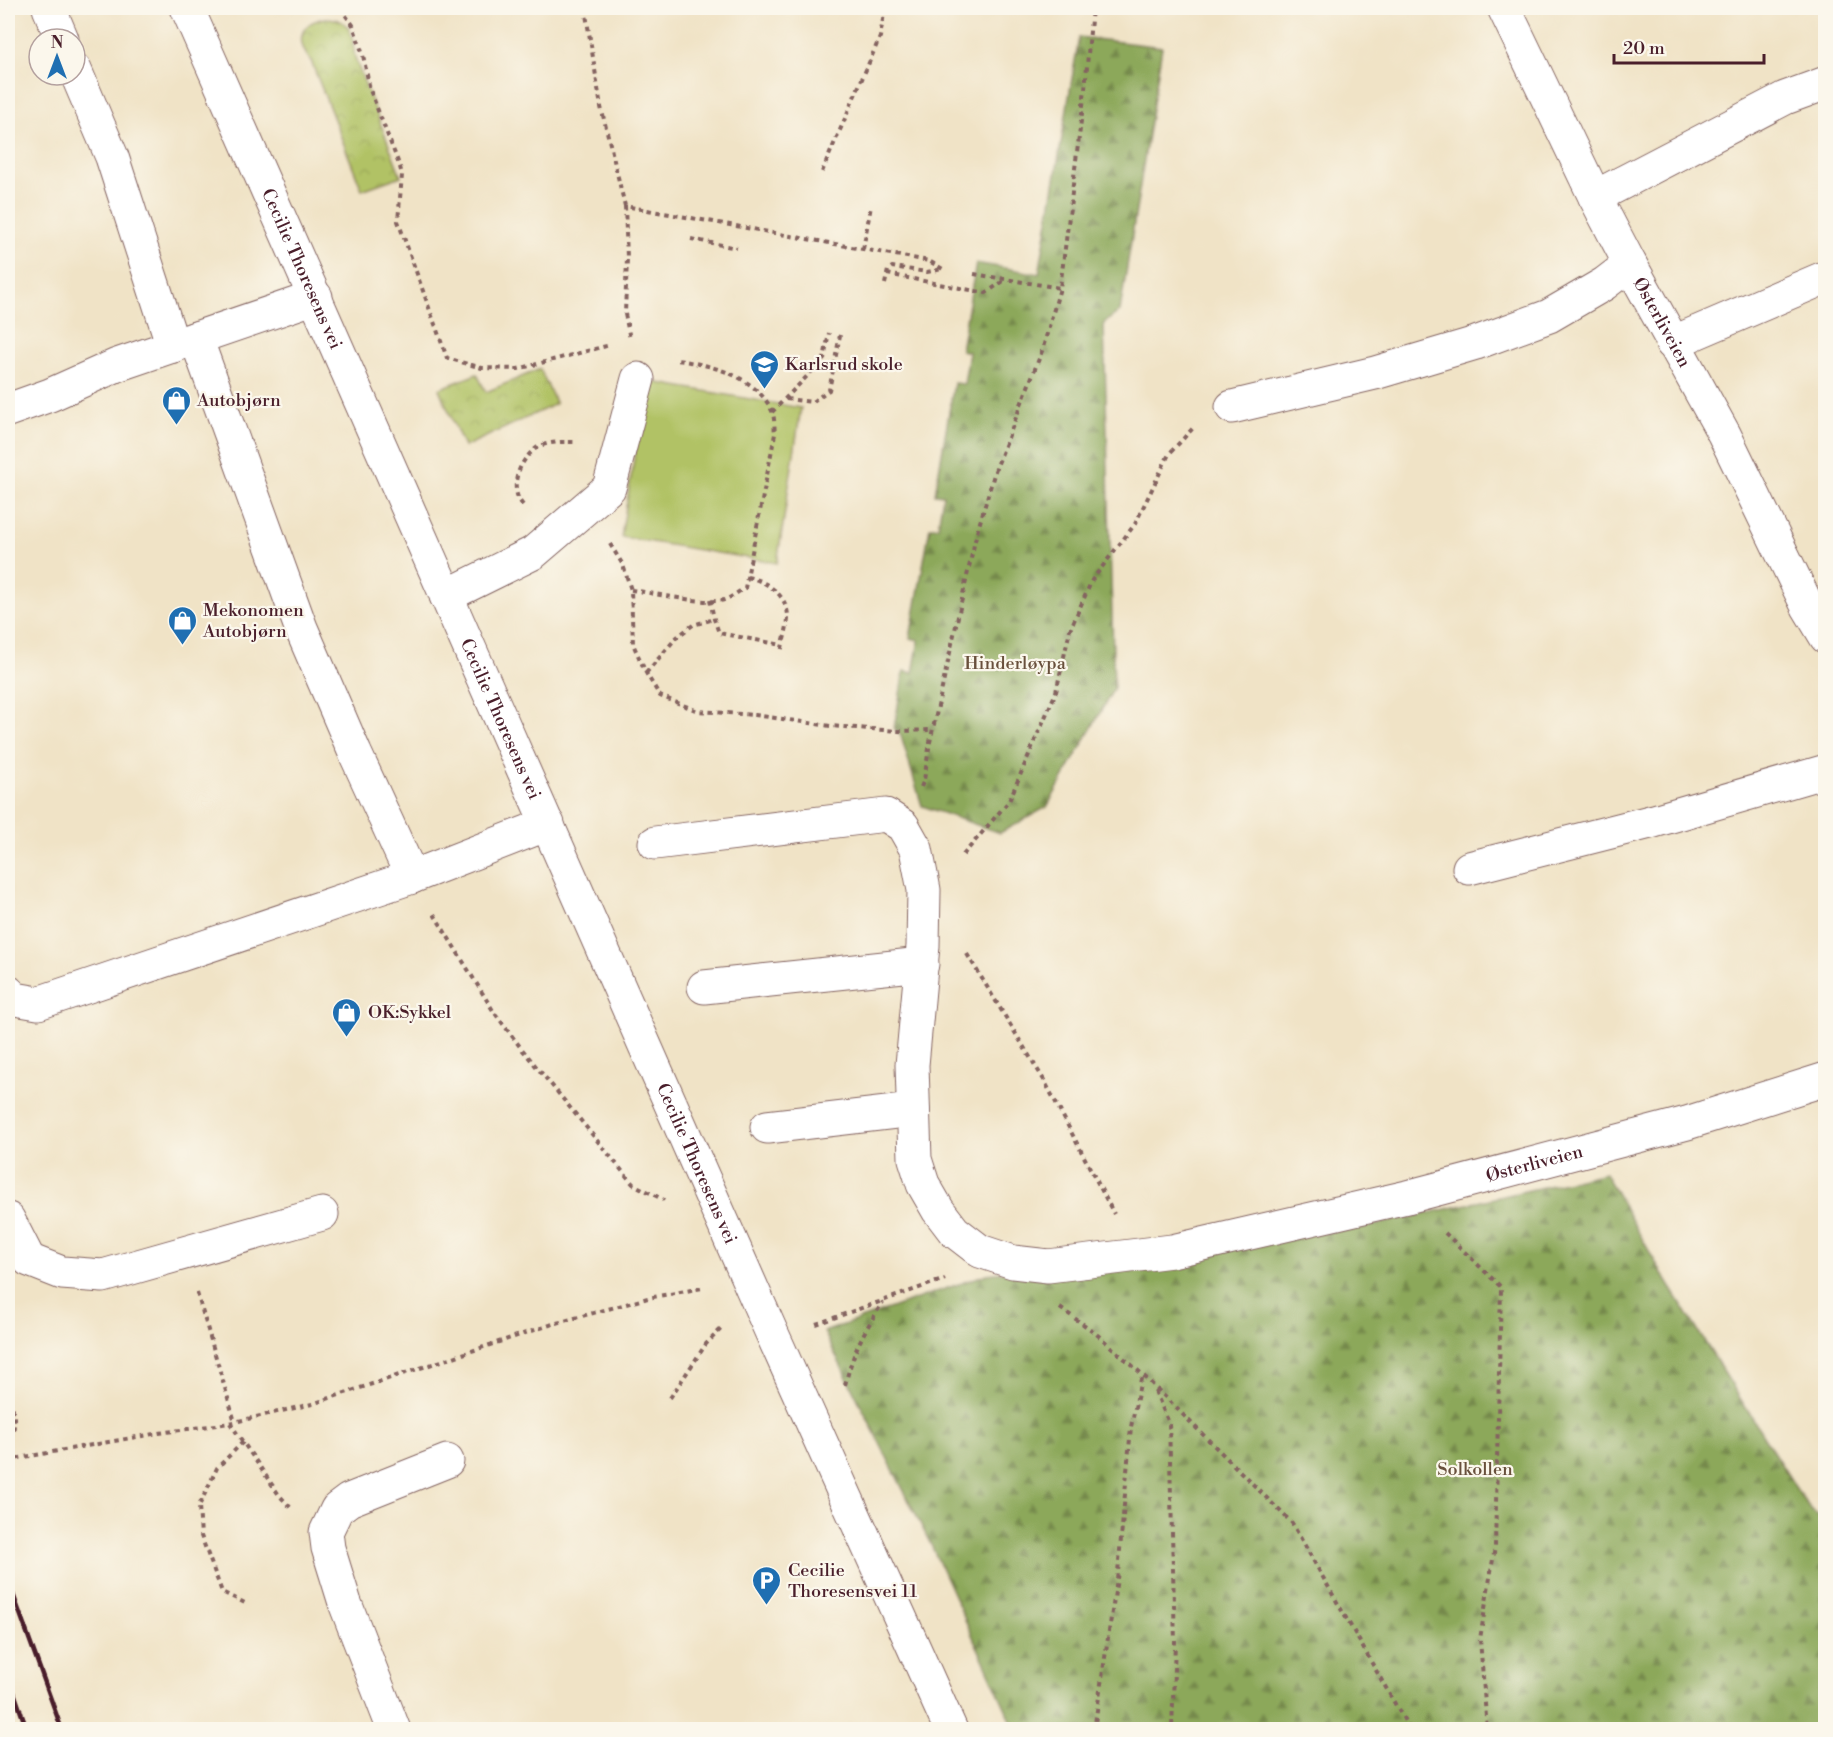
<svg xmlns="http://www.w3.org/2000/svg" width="1833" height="1737" font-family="'Libre Bodoni',serif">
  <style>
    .grass { fill: #b1c265; stroke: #7e7048; stroke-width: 1.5 }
    .forest { fill: url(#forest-firs); stroke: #6b6442; stroke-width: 1.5 }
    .park { fill: url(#park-crowns); stroke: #7e7048; stroke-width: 1.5 }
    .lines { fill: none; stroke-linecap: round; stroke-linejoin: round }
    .minor-casing { stroke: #846461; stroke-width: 35 }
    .path { stroke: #846461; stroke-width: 4; stroke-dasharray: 4.5 4.5; stroke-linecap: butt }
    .minor { stroke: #fff; stroke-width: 33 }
    .rail { stroke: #4a1f2b; stroke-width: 4.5 }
    .labels { text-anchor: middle; stroke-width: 4.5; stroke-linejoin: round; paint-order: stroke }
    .street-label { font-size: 18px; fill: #4a1f2b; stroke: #fbf7ec }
    .poi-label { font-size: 18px; fill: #4a1f2b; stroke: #fbf7ec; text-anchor: start }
    .park-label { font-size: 18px; fill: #69503c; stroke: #fbf7ec }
  </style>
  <defs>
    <pattern id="forest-firs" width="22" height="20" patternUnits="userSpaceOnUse" patternTransform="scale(1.5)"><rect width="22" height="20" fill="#8ca85a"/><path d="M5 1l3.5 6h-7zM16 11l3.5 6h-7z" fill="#74884b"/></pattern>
    <pattern id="park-crowns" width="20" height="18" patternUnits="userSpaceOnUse" patternTransform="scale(1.5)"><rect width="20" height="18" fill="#b1c265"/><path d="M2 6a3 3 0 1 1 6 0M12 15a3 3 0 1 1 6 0" fill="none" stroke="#9aa658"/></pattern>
  </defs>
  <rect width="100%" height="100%" fill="#fbf7ec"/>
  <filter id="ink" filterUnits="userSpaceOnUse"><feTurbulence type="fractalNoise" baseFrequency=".0167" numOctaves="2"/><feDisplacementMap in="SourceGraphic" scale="12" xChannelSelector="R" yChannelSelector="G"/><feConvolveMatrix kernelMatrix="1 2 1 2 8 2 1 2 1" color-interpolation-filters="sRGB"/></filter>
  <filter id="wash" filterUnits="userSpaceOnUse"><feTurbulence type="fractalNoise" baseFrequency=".008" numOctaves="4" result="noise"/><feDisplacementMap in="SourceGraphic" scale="24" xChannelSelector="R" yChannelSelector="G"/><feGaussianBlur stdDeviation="1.35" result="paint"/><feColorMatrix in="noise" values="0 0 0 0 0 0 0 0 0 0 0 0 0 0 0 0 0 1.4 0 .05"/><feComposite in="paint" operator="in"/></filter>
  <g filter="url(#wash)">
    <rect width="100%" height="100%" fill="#f0e3c6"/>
    <polygon class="grass" points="647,381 801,408 777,563 621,537"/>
    <g class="forest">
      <polygon points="1079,37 1162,47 1120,311 1104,323 1114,688 1047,807 1000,833 922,806 901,736 894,728 904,671 913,673 919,640 910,638 930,527 938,527 943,495 935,494 954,383 964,384 969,352 961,350 976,263 1039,274"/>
      <polygon points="1605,1173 1660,1270 1804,1501 1825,1524 1825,1729 1015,1729 931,1545 824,1332 987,1274 1366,1227"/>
    </g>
    <g class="park">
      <path d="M325,18C349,18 352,31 354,51C354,58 358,64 360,71L401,176L362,190L311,61C295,41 299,23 325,18Z"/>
      <polygon points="540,369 556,404 464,447 439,389 477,374 486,392"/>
    </g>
  </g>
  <g filter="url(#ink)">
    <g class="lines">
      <defs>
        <g id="minor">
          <polyline points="49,8 62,39"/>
          <path id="s1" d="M187,8L770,1329L951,1730"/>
          <path id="s2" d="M1504,8L1595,197L1630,264L1724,434L1808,607L1826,637"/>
          <polyline points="75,70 112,157 173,346"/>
          <polyline points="1595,197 1785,98 1826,83"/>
          <polyline points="196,338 301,628 355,753 412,877"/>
          <polyline points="1672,343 1826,277"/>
          <polyline points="1232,407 1375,373 1476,343 1549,316 1604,284 1630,264"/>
          <polyline points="8,410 50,395 117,365 316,297"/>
          <polyline points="446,596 533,553 609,488 638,379"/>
          <path id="s3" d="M655,843L886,815L903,826L916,849L924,890L923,946L912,1065L915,1159L923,1184L938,1210L954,1231L980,1251L1013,1262L1048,1266L1172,1251L1407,1197L1687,1123L1826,1079"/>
          <polyline points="1469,868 1654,821 1826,771"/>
          <polyline points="704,987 922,964"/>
          <polyline points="8,992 15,999 38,1003 412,877 548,824"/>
          <polyline points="767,1127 913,1110"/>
          <polyline points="8,1219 29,1260 62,1273 103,1276 322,1214"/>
          <polyline points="394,1730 345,1603 328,1548 326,1532 337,1509 349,1500 447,1461"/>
        </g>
      </defs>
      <use href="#minor" class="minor-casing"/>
      <g class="path">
        <polyline points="340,8 353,25 363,55 370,90 400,167 402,175 398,221 447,358 482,368 518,369 610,345"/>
        <polyline points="585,8 601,107 625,206 929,261 943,269"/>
        <polyline points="822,172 880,37 885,8"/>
        <polyline points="625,206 627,258 625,314 630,339"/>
        <polyline points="691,239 737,248"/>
        <polyline points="863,249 871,206"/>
        <polyline points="887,274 986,293 1005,280"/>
        <polyline points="974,274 1060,288"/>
        <polyline points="885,284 888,270 892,267 927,272 943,269"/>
        <polyline points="786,399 812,402 829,390 840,335"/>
        <polyline points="772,412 824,359 829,333"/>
        <path d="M523,505C507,488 520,458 538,447C551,441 563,442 576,442"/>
        <polyline points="610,544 623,565 631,590 633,644 646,673 660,696 698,711 755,715 830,726 898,731 933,730"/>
        <path d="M747,577C767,581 789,596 788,619C787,630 783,642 781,653"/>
        <path d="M631,590C654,593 704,605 724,600C731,598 739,591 745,588L775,434C774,427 775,418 772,411C756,376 712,365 677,360"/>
        <polyline points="710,600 714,619 719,633 782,645"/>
        <polyline points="646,673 677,637 693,625 714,619"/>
        <polyline points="921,787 924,780 930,742 976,536 995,471 1042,351 1060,288 1085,89 1092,8"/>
        <polyline points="963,855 1009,801 1056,692 1070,630 1092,580 1135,524 1169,454 1194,427"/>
        <polyline points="434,914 494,1012 521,1048 633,1184 664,1200"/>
        <polyline points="967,954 1044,1080 1114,1214"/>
        <polyline points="1445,1233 1501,1287 1495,1547 1480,1639 1487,1730"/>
        <polyline points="197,1293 235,1422"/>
        <polyline points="1060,1308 1093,1331 1142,1374 1292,1523 1410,1730"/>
        <polyline points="816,1324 945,1279"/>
        <path d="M845,1385C854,1349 863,1333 883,1302"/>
        <path d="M8,1390C13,1412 19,1423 8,1445"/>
        <polyline points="1155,1391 1169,1423 1175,1642 1172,1730"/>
        <polyline points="670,1398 706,1344 721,1329"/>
        <polyline points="230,1423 279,1495 291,1508"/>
        <polyline points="243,1442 217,1468 199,1506 201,1536 222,1592 245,1603"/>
        <polyline points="8,1460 159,1433 230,1423 312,1404 553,1324 648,1298 702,1288"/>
        <polyline points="1094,1730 1118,1572 1131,1427 1142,1374"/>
      </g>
      <use href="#minor" class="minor"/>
      <g class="rail">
        <polyline points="8,1580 62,1730"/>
        <polyline points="8,1675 27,1730"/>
      </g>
    </g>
  </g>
  <defs>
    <symbol id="school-pin" viewBox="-11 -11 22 30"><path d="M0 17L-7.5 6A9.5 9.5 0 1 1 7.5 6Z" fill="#1f6fb2" stroke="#fbf7ec"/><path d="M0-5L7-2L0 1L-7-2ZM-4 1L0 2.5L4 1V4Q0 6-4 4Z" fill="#fff"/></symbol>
    <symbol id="shop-pin" viewBox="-11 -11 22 30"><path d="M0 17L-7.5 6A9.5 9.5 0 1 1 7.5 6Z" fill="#1f6fb2" stroke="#fbf7ec"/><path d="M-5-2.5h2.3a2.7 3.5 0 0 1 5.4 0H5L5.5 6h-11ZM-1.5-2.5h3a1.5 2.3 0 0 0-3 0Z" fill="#fff"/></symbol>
    <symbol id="parking-pin" viewBox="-11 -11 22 30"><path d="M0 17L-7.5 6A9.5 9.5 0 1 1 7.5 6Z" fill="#1f6fb2" stroke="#fbf7ec"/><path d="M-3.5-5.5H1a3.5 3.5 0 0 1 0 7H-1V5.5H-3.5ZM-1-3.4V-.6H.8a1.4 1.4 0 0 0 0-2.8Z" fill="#fff"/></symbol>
  </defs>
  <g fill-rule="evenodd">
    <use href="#school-pin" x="748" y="348" width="33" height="45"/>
    <use href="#shop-pin" x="160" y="384" width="33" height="45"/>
    <use href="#shop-pin" x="166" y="604" width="33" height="45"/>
    <use href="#shop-pin" x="330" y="996" width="33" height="45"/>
    <use href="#parking-pin" x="750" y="1564" width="33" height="45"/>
  </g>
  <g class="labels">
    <g class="street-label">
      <text dy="6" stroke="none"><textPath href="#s1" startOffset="285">Cecilie Thoresens vei</textPath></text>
      <text dy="6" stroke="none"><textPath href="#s2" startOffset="352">Østerliveien</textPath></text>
      <text dy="6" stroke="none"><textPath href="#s1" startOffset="777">Cecilie Thoresens vei</textPath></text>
      <text dy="6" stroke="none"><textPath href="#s1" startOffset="1263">Cecilie Thoresens vei</textPath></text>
      <text dy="6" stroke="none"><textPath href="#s3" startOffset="1274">Østerliveien</textPath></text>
    </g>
    <g class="poi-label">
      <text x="785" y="370">Karlsrud skole</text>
      <text x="197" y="406">Autobjørn</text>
      <text x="203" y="616">Mekonomen<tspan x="203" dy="21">Autobjørn</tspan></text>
      <text x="368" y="1018">OK:Sykkel</text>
      <text x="788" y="1576">Cecilie<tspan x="788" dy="21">Thoresensvei 11</tspan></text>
    </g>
    <g class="park-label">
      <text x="1015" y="669">Hinderløypa</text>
      <text x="1475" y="1475">Solkollen</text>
    </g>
  </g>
  <rect width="1833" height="1737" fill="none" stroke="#fbf7ec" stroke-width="30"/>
  <g transform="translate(57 57)"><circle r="28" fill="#fbf7ec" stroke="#b4a19f" stroke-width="1.5"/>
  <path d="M0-4.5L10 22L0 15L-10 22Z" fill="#1f6fb2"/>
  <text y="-9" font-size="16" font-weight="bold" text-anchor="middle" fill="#4a1f2b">N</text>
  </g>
  <path d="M1614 54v9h150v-9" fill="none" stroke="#4a1f2b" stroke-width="3"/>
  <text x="1623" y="54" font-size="18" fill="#4a1f2b" stroke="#fbf7ec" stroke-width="4.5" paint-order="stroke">20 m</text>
</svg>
